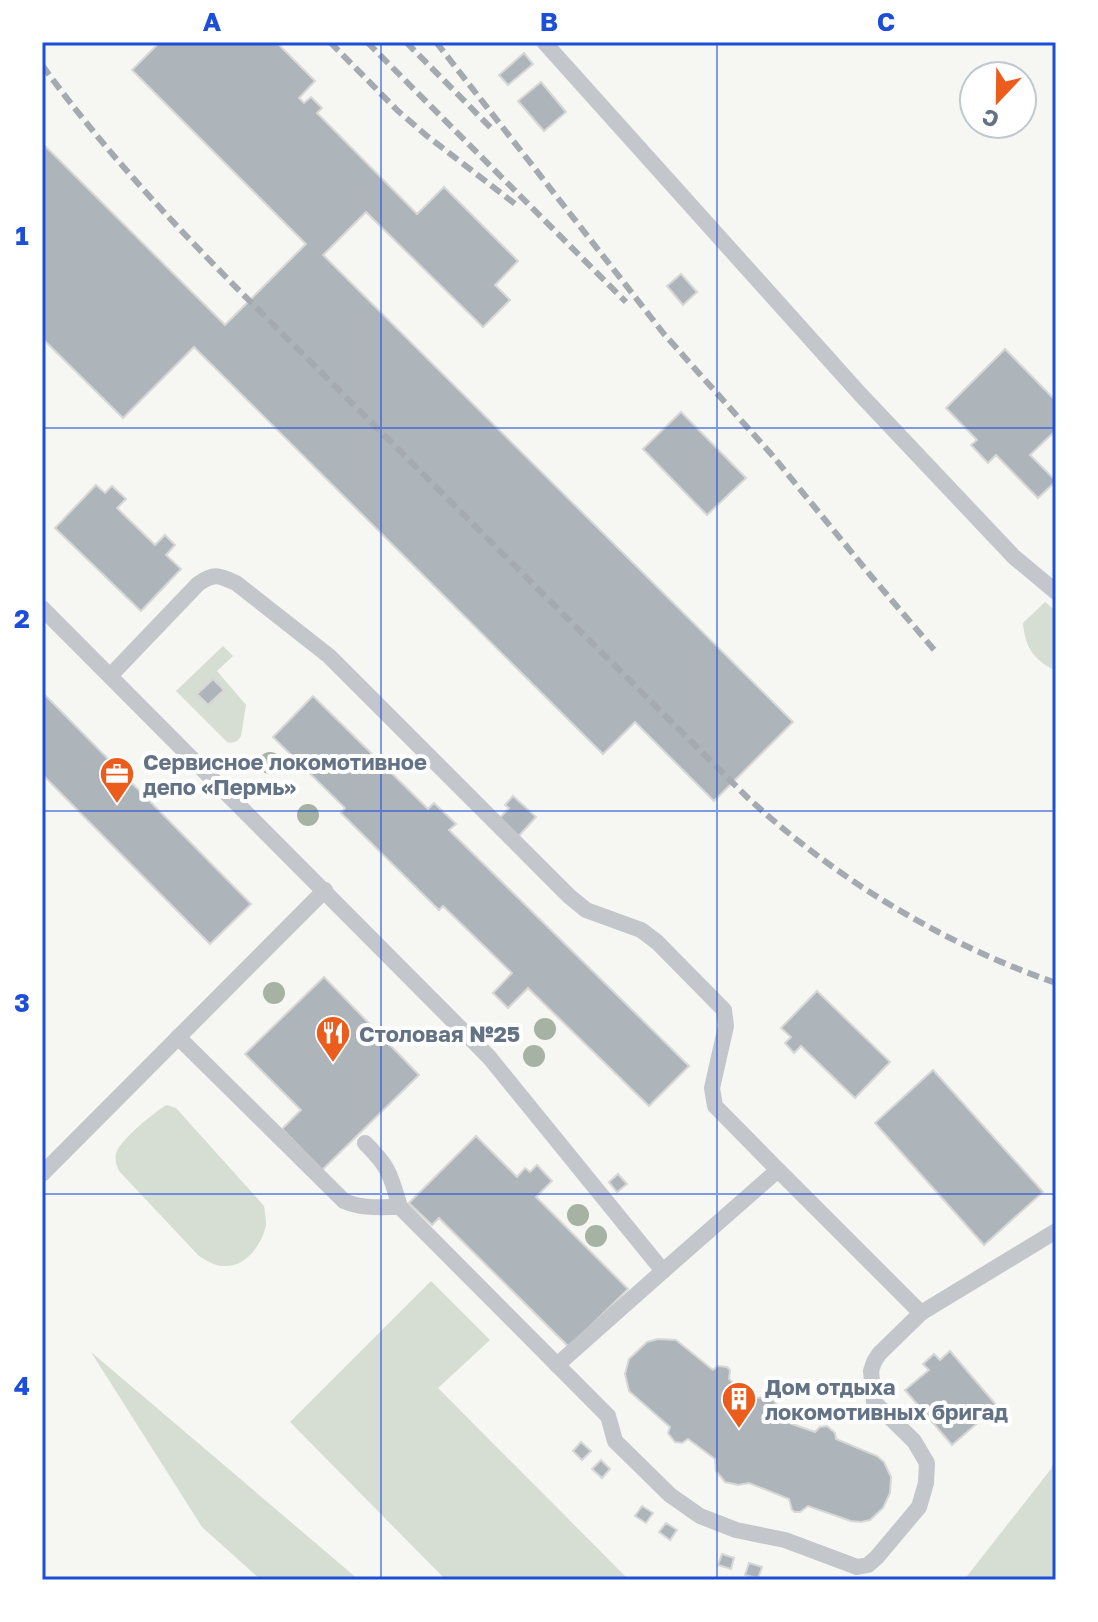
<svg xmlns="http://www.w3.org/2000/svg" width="1098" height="1622" font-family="'Golos Text',sans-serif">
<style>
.green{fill:#d6ddd3}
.building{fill:#adb4ba;stroke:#d7d7d5;stroke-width:2}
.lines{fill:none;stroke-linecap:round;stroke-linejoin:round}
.lane{stroke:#c3c6ca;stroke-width:16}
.rail{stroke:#a5aab1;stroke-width:6;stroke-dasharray:12 6;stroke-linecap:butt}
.tree{fill:#a6b2a3}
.grid{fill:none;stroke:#1d4ed8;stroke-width:2;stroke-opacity:0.55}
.labels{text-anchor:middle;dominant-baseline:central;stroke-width:8;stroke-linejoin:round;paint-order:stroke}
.poi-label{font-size:22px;font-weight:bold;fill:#637385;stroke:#fff;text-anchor:start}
.neatline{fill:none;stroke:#1d4ed8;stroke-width:3}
.grid-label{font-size:26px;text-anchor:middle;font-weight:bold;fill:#1d4ed8}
</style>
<rect width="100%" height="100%" fill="#f6f6f2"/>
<!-- green -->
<g class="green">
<path d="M1045,602l11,9v60c-22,-11 -31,-23 -33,-48z"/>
<path d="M223,646l10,10 -16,15 29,34 -5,31c-3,6 -8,8 -14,6l-51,-51z"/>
<path d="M167,1105l9,3 88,98c1,6 2,13 2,19 -4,20 -21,43 -43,41 -9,0 -17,-6 -24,-10l-80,-85c-3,-7 -5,-13 -2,-20 5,-12 38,-40 50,-46z"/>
<polygon points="431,1281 490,1340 438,1388 629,1580 446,1580 290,1422"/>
<polygon points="91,1352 359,1580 261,1580 202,1527"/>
<polygon points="1056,1455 1056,1580 964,1580 1051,1469"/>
</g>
<!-- building -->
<g class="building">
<polygon points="160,42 276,42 315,81 299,98 304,103 311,97 322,108 317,113 417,214 444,187 518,261 495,285 510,300 483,327 366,212 323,255 793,722 714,801 635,722 603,754 194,347 123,418 42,338 42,143 225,325 306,244 132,70"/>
<polygon points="524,53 533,64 508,85 499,75"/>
<polygon points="541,82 566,112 544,131 518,101"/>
<polygon points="681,274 697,292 683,305 667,286"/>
<polygon points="1005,349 1056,401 1056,430 1030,455 1056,481 1038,498 996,455 988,463 971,445 977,440 946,408"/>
<polygon points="681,412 746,478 707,515 643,449"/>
<polygon points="96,485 105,493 112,486 126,499 117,508 155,545 165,535 175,545 166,555 181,569 141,611 55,528"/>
<polygon points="213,679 224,690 208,705 197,694"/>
<polygon points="42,692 251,904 210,944 42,774"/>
<polygon points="313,696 428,809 434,803 456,824 449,830 689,1066 649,1106 528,988 508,1008 493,993 512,973 443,906 439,910 341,813 345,808 273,737"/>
<polygon points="513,796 536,817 516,839 497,821 509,808 505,805"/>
<polygon points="324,977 419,1075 322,1170 282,1129 301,1110 245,1054"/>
<polygon points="817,991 890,1062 855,1098 801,1046 794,1053 785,1043 791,1037 781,1028"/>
<polygon points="933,1070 1043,1192 984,1245 875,1123"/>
<polygon points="476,1136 517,1177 525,1168 530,1172 537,1165 552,1181 536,1197 628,1289 569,1347 439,1218 432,1225 409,1203"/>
<polygon points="618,1174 627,1184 617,1192 609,1182"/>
<polygon points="658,1339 676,1340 713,1370 718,1366 727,1367 730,1370 729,1379 745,1395 753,1399 762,1397 773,1400 780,1409 784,1420 792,1424 815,1432 820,1427 827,1426 835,1433 836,1439 877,1456 884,1462 891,1477 890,1493 883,1508 870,1520 861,1522 851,1521 808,1506 800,1512 795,1512 792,1510 789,1499 749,1483 738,1485 725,1482 716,1471 715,1459 688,1439 682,1443 675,1442 668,1433 670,1427 629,1391 625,1374 629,1359 647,1342"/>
<polygon points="950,1351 997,1406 952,1445 905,1390 929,1370 923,1364 934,1354 940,1360"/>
<polygon points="581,1442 591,1451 582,1460 573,1451"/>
<polygon points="601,1460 610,1469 602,1478 592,1469"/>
<polygon points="642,1506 653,1513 646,1523 635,1516"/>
<polygon points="666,1523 677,1530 670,1540 659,1532"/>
<polygon points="722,1554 734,1558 731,1569 718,1565"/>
<polygon points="749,1563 762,1567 758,1578 745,1575"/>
</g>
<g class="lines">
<!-- lane -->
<g class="lane">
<polyline points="544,42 860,394 1014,557 1056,592"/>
<polyline points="42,608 489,1057 663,1271 778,1170 921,1313 1056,1231"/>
<path d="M110,676l88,-92c16,-11 20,-9 38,-1l93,73 240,240 17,14 55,20 16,12 67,68 2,16 -14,62 3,18 63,64"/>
<path d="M178,1037l166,164c18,8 36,6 56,6l208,209 7,25 55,54 30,21 36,14 49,10 72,27 11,-2 9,-8 42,-50 7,-24 1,-20 -13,-22 -40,-39 -3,-31 3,-9 5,-8 42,-41"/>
<path d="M365,1143c25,25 25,31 35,64"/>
<polyline points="42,1174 325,890"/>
<polyline points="557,1365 663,1271"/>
</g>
<!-- rail -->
<g class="rail">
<polyline points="330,42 398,111 427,136 519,207"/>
<polyline points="367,42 626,302"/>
<polyline points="406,42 494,131"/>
<polyline points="436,42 664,334 772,455 871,576 936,652"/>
<path d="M42,65c89,123 200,228 307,335 133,133 266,266 399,398 88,81 195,146 308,185"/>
</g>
</g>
<!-- trees -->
<g class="tree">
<circle cx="270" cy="763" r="11"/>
<circle cx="308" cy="815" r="11"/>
<circle cx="274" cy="993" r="11"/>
<circle cx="545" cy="1029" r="11"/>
<circle cx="534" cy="1056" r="11"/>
<circle cx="578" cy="1215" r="11"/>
<circle cx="596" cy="1236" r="11"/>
</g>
<!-- grid -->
<path class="grid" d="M381,42v1538M717,42v1538M42,428h1014M42,811h1014M42,1194h1014"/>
<!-- icons -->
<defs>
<symbol id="office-pin" viewBox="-11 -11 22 30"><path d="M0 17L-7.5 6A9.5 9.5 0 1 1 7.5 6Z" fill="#ec5c1c" stroke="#fff"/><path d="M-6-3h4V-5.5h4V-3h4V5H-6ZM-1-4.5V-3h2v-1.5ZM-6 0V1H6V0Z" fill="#fff"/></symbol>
<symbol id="restaurant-pin" viewBox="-11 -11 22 30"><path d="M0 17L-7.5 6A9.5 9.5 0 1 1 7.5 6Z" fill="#ec5c1c" stroke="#fff"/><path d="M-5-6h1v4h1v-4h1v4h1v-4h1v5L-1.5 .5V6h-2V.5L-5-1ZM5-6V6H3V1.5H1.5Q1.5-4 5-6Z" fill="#fff"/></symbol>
<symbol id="building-pin" viewBox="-11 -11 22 30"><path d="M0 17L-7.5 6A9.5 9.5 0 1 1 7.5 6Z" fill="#ec5c1c" stroke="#fff"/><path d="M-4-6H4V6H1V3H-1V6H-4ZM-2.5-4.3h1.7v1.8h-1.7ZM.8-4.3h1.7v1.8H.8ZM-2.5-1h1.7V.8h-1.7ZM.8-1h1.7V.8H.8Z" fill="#fff"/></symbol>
</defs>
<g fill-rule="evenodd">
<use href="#office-pin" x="97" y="754" width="40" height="54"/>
<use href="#restaurant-pin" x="313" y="1013" width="40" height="54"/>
<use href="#building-pin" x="719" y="1379" width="40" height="54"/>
</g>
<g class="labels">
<!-- poi labels -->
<g class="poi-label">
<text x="143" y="761">Сервисное локомотивное<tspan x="143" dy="25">депо «Пермь»</tspan></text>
<text x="359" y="1033">Столовая №25</text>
<text x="765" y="1386">Дом отдыха<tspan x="765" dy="25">локомотивных бригад</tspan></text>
</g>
</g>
<!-- border -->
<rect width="1098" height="1622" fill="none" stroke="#ffffff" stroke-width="88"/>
<!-- north arrow -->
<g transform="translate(998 100) rotate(202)"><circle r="38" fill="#ffffff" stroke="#c1c7ce" stroke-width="2"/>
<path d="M0-6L14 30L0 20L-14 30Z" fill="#ec5c1c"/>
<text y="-12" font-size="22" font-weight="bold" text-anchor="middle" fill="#637385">С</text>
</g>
<rect x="44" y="44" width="1010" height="1534" class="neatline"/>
<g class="grid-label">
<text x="212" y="31">A</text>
<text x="549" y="31">B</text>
<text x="886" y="31">C</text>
<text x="22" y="245">1</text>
<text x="22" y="628">2</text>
<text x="22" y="1012">3</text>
<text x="22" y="1395">4</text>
</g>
</svg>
